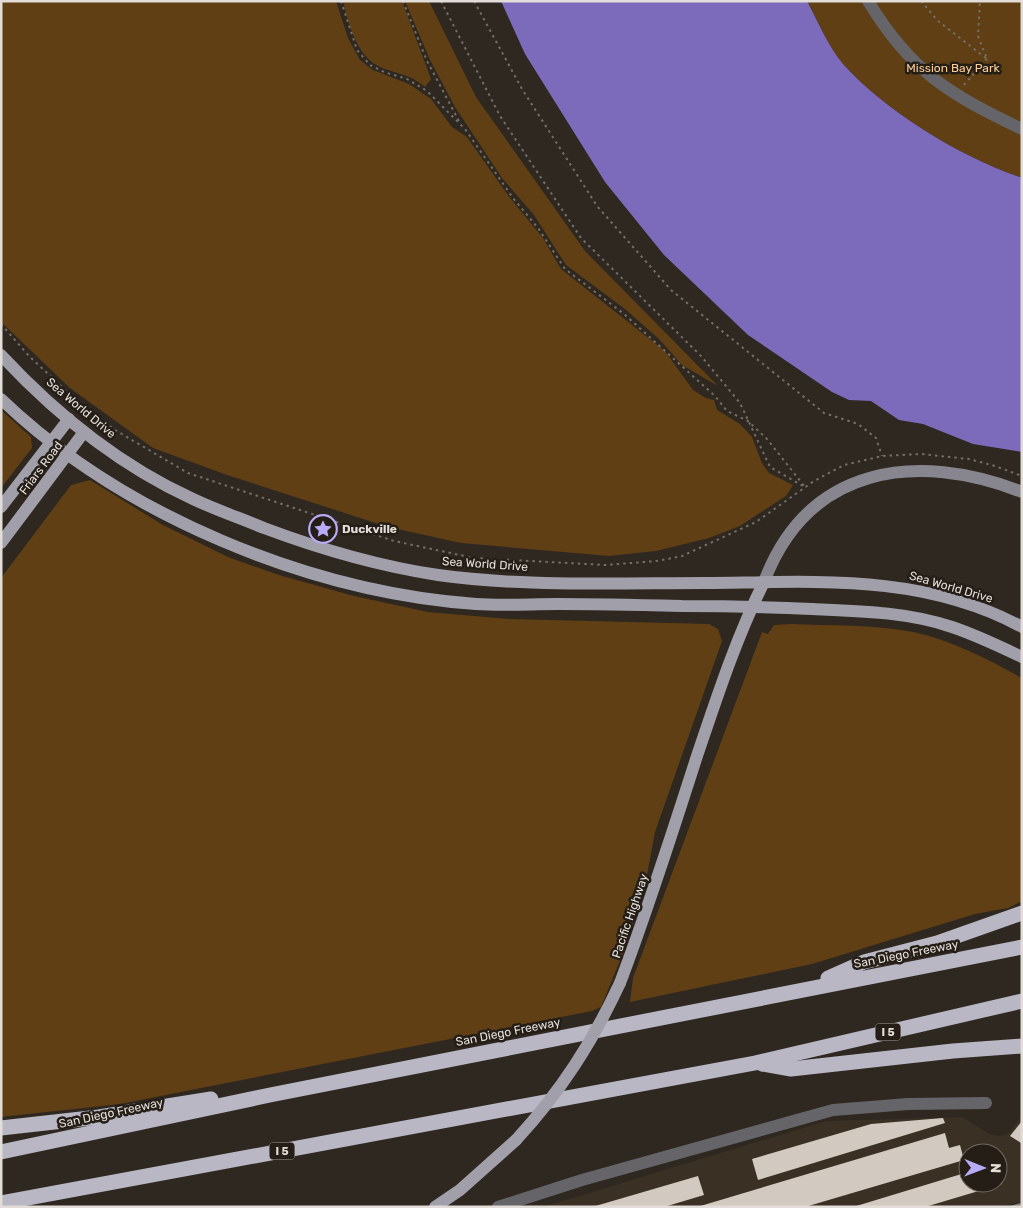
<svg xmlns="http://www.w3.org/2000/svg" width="1023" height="1208" font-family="Rubik,sans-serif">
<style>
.built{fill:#3a3124;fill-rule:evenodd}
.green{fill:#5f3f13}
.water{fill:#7c6bbb}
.building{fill:#d2cac0}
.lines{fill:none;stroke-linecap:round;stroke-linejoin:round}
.path{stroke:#736e67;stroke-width:2;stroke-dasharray:2.5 4;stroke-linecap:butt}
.street{stroke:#656569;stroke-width:12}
.secondary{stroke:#87868e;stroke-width:12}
.primary{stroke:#a1a0aa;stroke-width:12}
.highway{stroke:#b9b7c3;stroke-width:15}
.rail{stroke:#847e78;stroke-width:3;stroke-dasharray:9 9;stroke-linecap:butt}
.primary-bridge{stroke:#a1a0aa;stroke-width:12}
.labels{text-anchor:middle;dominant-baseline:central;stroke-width:5;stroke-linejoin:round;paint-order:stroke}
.shield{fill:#241e17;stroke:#a9a49e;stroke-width:1}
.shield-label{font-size:11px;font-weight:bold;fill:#e2ddd8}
.park-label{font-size:12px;fill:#fecf96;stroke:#241e17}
.street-label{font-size:12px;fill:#e2ddd8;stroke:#241e17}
.poi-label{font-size:12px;font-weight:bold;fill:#e2ddd8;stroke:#241e17;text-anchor:start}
</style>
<rect width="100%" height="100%" fill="#2e2820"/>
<!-- built -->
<path class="built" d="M1022,1115v86l-21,6h-458l283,-86 137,-4 26,17 10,2 9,-2zM968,1153h30v30h-30z"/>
<!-- green -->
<g class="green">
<polygon points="1,1 336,1 348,38 360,60 373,70 409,84 431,99 452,127 467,137 510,198 543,238 561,269 665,351 693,390 706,398 714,400 717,410 740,424 752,437 762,463 769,473 793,485 786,496 740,526 709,538 656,551 609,556 461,543 388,527 227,475 153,448 70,388 1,322"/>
<path d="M343,1h59l29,78 -6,8c-17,-14 -26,-12 -45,-20 -23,-10 -32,-44 -37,-66z"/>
<polygon points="405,1 429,1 476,97 585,251 718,386 682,365 659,339 625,309 566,265 534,215 502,178 455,107 430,60"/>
<path d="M807,1h215v177c-61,-21 -136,-66 -179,-114 -14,-15 -26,-44 -36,-63z"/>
<polygon points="1,410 31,437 32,448 1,488"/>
<polygon points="90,480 163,525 228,557 279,575 354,596 428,612 509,619 709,624 718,629 722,641 655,832 644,891 624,951 601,1007 592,1011 120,1104 1,1117 1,578 71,485"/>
<path d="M791,624c40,2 82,0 122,8 38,8 75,27 109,46v223l-14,7 -33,6 -163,50 -182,38 3,-24 129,-346 6,2 6,-9z"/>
</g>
<!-- water -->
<path class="water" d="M501,1h306c10,19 22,47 36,63 43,48 118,93 179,114v274l-49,-8 -50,-20 -24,-4 -28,-19 -22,-1 -17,-8 -84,-57 -84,-80 -59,-73 -80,-128z"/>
<!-- building -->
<g class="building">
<polygon points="943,1118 945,1123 758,1180 752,1159 871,1124"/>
<polygon points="1022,1121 1022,1142 1021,1143 1010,1136"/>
<polygon points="945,1133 949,1148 960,1145 964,1160 805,1207 697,1207"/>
<polygon points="968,1172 968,1183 998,1183 998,1173 1002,1184 925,1207 853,1207"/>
<polygon points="698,1176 704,1195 664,1207 592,1207"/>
</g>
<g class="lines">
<!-- path -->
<g class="path">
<polyline points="341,1 357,50 370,65 384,72 407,79 427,91 465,129 513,198 538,228 565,269 624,314 715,396 727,411 748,421 767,439 805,487"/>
<polyline points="403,1 427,61 460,123"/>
<polyline points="441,1 500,116 581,238 701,356 740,403 770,467 803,486"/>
<polyline points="474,1 522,89 597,206 671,290 824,413 858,424 876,438 882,456"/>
<polyline points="921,1 938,21 987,59 978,36 980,1"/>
<polyline points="964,85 987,59"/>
<polyline points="1,324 29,356 78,402 115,430 188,473 394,541 474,558 605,565 657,561 682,556 756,522 814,481 844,465 882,456 921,454 969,459 995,466 1022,476"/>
</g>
<!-- street -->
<g class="street">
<path d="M868,1c43,71 81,93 154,128"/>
<polyline points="498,1207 582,1180 833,1110 908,1104 986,1103"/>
</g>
<!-- secondary -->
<path class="secondary" d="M764,582c44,-117 153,-131 258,-90"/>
<!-- primary -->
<g class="primary">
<path d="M1,355c54,58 120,111 192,144 23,11 47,19 71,29 56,21 114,38 174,47 85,12 182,8 268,8 109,-1 216,-10 316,44"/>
<path d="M1,399c121,116 308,193 475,205 27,2 55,0 81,0 42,0 84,1 125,2 44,0 87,1 130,3 47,2 96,3 140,18 24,8 47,19 70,30"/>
<polyline points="1,507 69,419"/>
<polyline points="1,543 84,432"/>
<path d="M620,983c28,-74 52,-149 76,-224 20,-59 40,-121 68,-177"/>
<polyline points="435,1207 460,1190 516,1140"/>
</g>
<!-- highway -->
<g class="highway">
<polyline points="828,978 864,962 937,943 1022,913"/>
<polyline points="762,1064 791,1069 953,1051 1022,1046"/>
<polyline points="1,1128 99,1117 211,1099"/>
<polyline points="1,1152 270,1095 1022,947"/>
<polyline points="1,1203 755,1063 1022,1001"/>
</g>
<!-- rail -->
<polyline class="rail" points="1012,1207 1022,1204"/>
<!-- primary-bridge -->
<path class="primary-bridge" d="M516,1140c45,-49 76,-97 104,-157"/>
</g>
<!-- icons -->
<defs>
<symbol id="sight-ring" viewBox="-11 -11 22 22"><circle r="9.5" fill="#241e17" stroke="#b8abf7" stroke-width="1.5"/><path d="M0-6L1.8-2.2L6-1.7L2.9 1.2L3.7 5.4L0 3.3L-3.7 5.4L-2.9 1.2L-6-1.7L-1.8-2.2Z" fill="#b8abf7"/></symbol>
</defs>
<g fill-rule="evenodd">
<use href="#sight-ring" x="307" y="513" width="32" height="32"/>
</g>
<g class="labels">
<!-- shield labels -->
<g class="shield">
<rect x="875.5" y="1023.5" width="25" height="17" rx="4"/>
<rect x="269.5" y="1142.5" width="25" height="17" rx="4"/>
</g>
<g class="shield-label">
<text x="888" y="1032">I 5</text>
<text x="282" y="1151">I 5</text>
</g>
<!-- park labels -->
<g class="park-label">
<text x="953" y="68">Mission Bay Park</text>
</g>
<!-- street labels -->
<g class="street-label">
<text transform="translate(81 408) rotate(40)">Sea World Drive</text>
<text transform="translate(41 468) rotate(-53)">Friars Road</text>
<text transform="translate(485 564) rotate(4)">Sea World Drive</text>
<text transform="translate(951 587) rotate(16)">Sea World Drive</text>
<text transform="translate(630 916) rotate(-71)">Pacific Highway</text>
<text transform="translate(906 954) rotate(-11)">San Diego Freeway</text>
<text transform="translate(508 1032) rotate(-11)">San Diego Freeway</text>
<text transform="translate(111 1113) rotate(-12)">San Diego Freeway</text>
</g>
<!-- poi labels -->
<g class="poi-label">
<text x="342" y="529">Duckville</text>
</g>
</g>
<!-- border -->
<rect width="1023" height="1208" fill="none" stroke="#e2ddd8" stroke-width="5"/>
<!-- north arrow -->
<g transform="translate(983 1168) rotate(91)"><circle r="24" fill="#241e17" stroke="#706a64"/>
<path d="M0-4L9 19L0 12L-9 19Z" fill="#b8abf7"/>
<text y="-8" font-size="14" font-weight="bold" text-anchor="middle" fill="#e2ddd8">N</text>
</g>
</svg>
